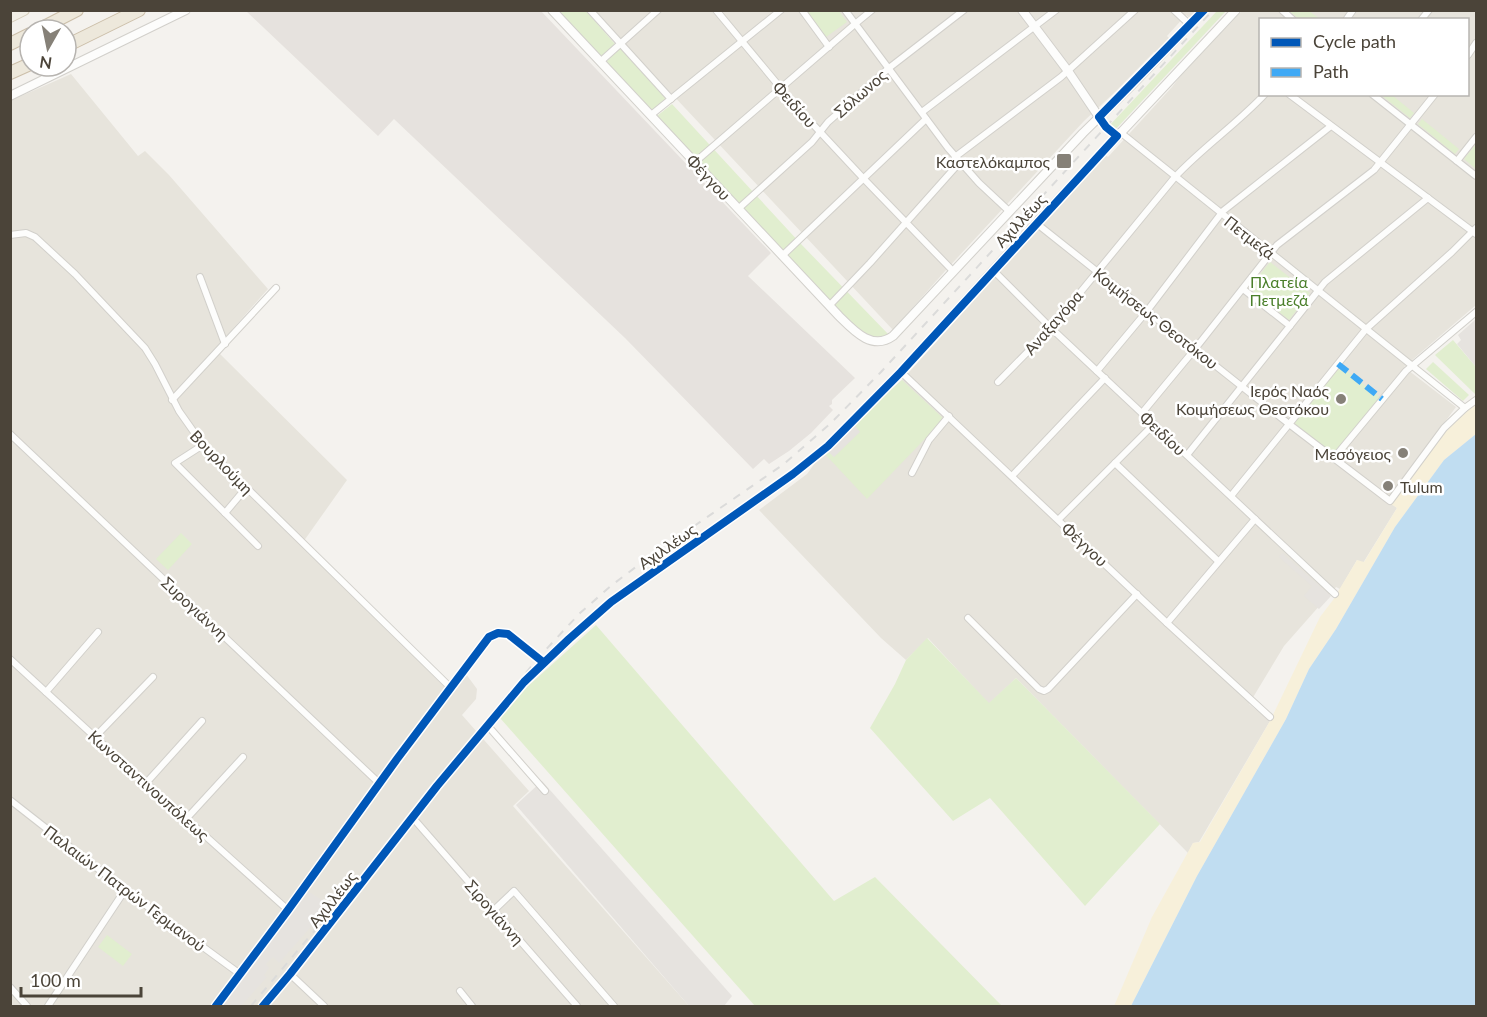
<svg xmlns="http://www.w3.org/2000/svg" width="1487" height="1017" font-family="Lato,sans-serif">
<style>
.residential{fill:#e7e4dc;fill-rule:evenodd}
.industrial{fill:#e6e2de}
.green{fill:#e1eecf}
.sand{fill:#f7f0da}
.parking{fill:#e6e3df}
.water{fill:#c0ddf1}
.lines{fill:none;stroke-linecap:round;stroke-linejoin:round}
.minor-casing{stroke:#d2d0cb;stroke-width:8}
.tertiary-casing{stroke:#d2d0cb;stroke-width:10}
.primary-casing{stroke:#d6cebb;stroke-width:12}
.motorway-casing{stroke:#ccbfa9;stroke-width:14}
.minor{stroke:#fdfdfc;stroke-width:6}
.tertiary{stroke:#fdfdfc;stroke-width:8}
.primary{stroke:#f2efe6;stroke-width:10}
.motorway{stroke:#ede8db;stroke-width:12}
.rail{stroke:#dbdbda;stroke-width:2;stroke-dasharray:8 8;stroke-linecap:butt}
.quiet{stroke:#3fa9f5;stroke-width:6;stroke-dasharray:12 6;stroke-linecap:butt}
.cycleway-casing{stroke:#fff;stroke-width:11}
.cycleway{stroke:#0057b8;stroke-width:8}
.poi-dot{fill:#868178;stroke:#fff;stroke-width:2}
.labels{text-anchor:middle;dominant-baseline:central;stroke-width:5;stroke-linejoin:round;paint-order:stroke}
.street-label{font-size:16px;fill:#4b4439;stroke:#fff}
.poi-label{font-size:16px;fill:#4b4439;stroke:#fff;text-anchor:end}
.park-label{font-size:16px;fill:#4a7f2a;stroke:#fff}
</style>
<rect width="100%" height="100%" fill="#f4f2ee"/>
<!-- residential -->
<g class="residential">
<polygon points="594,11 1201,11 1192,20 1186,15 1167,36 1170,39 1156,53 1154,52 1116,91 1084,121 946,270 893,330"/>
<path d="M1242,11h234v294l-72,62 52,40 -69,93 10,8 -34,55 -6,-3 -17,29 -4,-2 -52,59 -35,58 21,17 -71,121 -6,1 -5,10 -172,-175 -27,26 -61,-66 -22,22 -25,-22 -122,-128 48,-36 16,-22 30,-29 49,-43 203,-225 3,2 64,-70 9,-12zM1260,20h208v74h-208z"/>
<polygon points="71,74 138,156 145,151 169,175 268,289 215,349 347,480 301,545 453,692 466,674 477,689 476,699 462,715 529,791 513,806 689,1006 11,1006 10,101"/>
</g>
<!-- industrial -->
<polygon class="industrial" points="246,11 541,11 771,253 748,276 855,378 832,400 832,404 829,406 833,410 811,433 789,451 769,464 764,459 753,469 625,338 394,119 378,136"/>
<!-- green -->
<g class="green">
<polygon points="559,11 586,11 615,44 601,57"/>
<polygon points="805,11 839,11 847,22 826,37"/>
<polygon points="1217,11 1226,11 1114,131 1109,126"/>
<polygon points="1289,11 1309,11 1320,19 1299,19"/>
<polygon points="620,48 667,98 652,111 606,62"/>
<polygon points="1381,95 1392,95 1414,113 1410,118"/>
<polygon points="672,104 801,244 889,335 884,338 867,338 847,320 657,116"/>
<polygon points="1422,119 1459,149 1455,154 1418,124"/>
<polygon points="1476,144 1476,169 1464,159"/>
<polygon points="1270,262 1310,293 1289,320 1249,288"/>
<polygon points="1453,340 1476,367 1476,393 1475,394 1435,355"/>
<polygon points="1433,362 1469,395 1463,401 1426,369"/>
<polygon points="1338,364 1382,399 1334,458 1289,424"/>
<polygon points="902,380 944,419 867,499 823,452 827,450 834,457 853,423"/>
<polygon points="181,533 192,544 168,570 156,559"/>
<polygon points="596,625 834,901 875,877 1002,1006 755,1006 500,718 527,687"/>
<polygon points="927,638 989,703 1016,678 1160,824 1085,906 990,798 953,821 870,728 895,684 906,660"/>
<polygon points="107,935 132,954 123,966 98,947"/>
</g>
<!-- sand -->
<path class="sand" d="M1476,405v29l-32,26 -49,67 -59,102 -27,40 -23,50 -89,157 -66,130h-17l38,-89 41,-74 7,-1 70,-121 50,-104 13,-17 24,-40 7,2 33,-54 -6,-4c25,-34 49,-76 85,-99z"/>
<!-- parking -->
<g class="parking">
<polygon points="1476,319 1476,367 1457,344 1461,340 1458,335"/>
<polygon points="853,423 860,432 834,457 827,450"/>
<polygon points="1282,553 1331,596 1319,609 1304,596 1312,586 1279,557"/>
<polygon points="542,781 732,996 724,1006 689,1006 516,805"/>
<polygon points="306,890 330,905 279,963 273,957 266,964 269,968 264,975 267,977 241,1006 217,1006"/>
</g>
<!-- water -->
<polygon class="water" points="1476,434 1476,1006 1131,1006 1197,876 1286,719 1309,669 1336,629 1395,527 1444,460"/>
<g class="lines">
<defs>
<g id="minor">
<polyline points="590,10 671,99"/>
<polyline points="716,10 794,104 863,178 953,271"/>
<polyline points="802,10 829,47"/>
<polyline points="845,10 948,148 979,183 1009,211"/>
<polyline points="1174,10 1190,25"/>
<polyline points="1282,10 1293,20"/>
<polyline points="1346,20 1353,10"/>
<polyline points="1421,20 1429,10"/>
<polyline points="1468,55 1476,43"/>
<polyline points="600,62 658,10"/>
<polyline points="1289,94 1476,234"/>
<polyline points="1372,94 1476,176"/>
<polyline points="922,112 1056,10"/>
<polyline points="651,115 781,10"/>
<polyline points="1120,132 1465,408"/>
<polyline points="955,157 1061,77 1135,10"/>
<polyline points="1457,161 1476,137"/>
<polyline points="695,162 855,24 872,10"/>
<polyline points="738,209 812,142 828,122 889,68 964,10"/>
<polyline points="1036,223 1289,424 1390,501 1444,428 1465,408 1476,400"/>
<polyline points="10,235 26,233 35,237 75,274 145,348 155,364 179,411 203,445 450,687"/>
<polyline points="782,256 926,119"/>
<polyline points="993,270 1051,328 1335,594"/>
<polyline points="200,277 225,344"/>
<polyline points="1243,289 1290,326"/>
<polyline points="829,306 870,263 960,162"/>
<polyline points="1097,371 1147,311 1223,211 1331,126"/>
<polyline points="901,372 1167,623 1270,717"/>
<path d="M998,382l53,-54 124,-151c28,-30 62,-53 90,-83"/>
<polyline points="172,400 276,288"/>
<polyline points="1142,413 1195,349 1277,245 1374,170 1435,94"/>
<polyline points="10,434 379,783"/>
<polyline points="203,445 175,463 258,546"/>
<polyline points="1187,455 1325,282 1428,198"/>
<polyline points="1334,458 1406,371 1476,312"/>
<polyline points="1115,463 1218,561"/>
<polyline points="912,473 929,440 949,416"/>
<polyline points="1012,476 1105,378"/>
<polyline points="1231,496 1366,329 1452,252 1476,228"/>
<polyline points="225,513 246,488"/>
<polyline points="1059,519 1154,424"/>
<polyline points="968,618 1039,689 1044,691 1048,689 1137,594"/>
<polyline points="1167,623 1255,519"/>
<polyline points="10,659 95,737 288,910"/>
<polyline points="46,692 98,632"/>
<polyline points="488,726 545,791"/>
<polyline points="95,737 153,677"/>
<polyline points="147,782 202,721"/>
<polyline points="10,800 125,890 240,974"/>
<polyline points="187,818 243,757"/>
<polyline points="413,818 577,1006"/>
<polyline points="493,911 514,891 614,1006"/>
<polyline points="290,974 324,1006"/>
<polyline points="10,987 27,1006"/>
<polyline points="460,991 472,1006"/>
<polyline points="48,1006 125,890"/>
<polyline points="216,1006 288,910 397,759 489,637 498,633 508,634 543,662"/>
</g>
<g id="tertiary">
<path d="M552,10l287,306c15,15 33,35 54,20l190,-203 48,-47 73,-76"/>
<polyline points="1022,10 1068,71 1099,117"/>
<polyline points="10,96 186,10"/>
<polyline points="263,1006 290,974 437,786 524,682 569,639 611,602 793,474 828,446 901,372 1036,223 1236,10"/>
</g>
<polyline id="primary" points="10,17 24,10"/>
<g id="motorway">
<polyline points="38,30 77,10"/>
<polyline points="10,44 30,34"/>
<polyline points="66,46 139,10"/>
<polyline points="10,73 30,64"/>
</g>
</defs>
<!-- minor casing -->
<use href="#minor" class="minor-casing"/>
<!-- tertiary casing -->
<use href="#tertiary" class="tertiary-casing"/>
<!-- primary casing -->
<use href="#primary" class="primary-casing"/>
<!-- motorway casing -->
<use href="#motorway" class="motorway-casing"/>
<!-- minor -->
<use href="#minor" class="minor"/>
<!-- tertiary -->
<use href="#tertiary" class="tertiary"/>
<!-- primary -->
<use href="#primary" class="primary"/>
<!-- motorway -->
<use href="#motorway" class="motorway"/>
<!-- rail -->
<polyline class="rail" points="251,1006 374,860 538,658 580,613 612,585 645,560 784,464 830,424 881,372 1213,10"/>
<!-- quiet -->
<polyline class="quiet" points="1338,364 1382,399"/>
<defs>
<g id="cycleway">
<polyline points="216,1006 288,910 397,759 489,637 498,633 508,634 543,662"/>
<polyline points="263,1006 290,974 437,786 524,682 569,639 611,602 793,474 828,446 901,372 1117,136 1106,127 1099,117 1204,10"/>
</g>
</defs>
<!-- cycleway casing -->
<use href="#cycleway" class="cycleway-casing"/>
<!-- cycleway -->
<use href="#cycleway" class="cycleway"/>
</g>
<!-- markers -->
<g class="poi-dot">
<rect x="1056" y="153" width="16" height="16" rx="3"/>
<circle cx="1341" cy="399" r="6"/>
<circle cx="1403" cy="453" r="6"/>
<circle cx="1388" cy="486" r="6"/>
</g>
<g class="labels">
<!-- street labels -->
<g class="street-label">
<text transform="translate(860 93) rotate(-41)">Σόλωνος</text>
<text transform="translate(795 104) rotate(48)">Φειδίου</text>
<text transform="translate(709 177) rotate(47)">Φέγγου</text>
<text transform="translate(1020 220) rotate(-47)">Αχιλλέως</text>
<text transform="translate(1250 237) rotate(38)">Πετμεζά</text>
<text transform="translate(1156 318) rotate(38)">Κοιμήσεως Θεοτόκου</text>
<text transform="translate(1053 322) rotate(-49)">Αναξαγόρα</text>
<text transform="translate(1163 433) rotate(43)">Φειδίου</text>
<text transform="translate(222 462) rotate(46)">Βουρλούμη</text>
<text transform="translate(1085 544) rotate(43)">Φέγγου</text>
<text transform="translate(667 546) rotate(-35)">Αχιλλέως</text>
<text transform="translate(195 608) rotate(43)">Συρογιάννη</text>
<text transform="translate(149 785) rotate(42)">Κωνσταντινουπόλεως</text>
<text transform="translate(125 888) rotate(37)">Παλαιών Πατρών Γερμανού</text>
<text transform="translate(332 899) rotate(-52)">Αχιλλέως</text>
<text transform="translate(495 912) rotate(49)">Σιρογιάννη</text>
</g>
<!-- poi labels -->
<g class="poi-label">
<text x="1050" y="161">Καστελόκαμπος</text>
<text x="1329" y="390">Ιερός Ναός<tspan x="1329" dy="18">Κοιμήσεως Θεοτόκου</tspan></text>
<text x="1391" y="453">Μεσόγειος</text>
<text x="1400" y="486" text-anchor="start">Tulum</text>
</g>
<!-- park labels -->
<g class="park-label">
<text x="1279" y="281">Πλατεία<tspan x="1279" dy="18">Πετμεζά</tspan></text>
</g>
</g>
<!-- border -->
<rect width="1487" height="1017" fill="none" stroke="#4b4439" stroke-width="24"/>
<!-- legend -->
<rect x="1259" y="18" width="210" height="78" fill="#ffffff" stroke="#b7b4b0" stroke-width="1.5"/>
<rect x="1271" y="38" width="30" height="9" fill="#0057b8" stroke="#b7b4b0" stroke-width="1.5"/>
<text x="1313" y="48" font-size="18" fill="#4b4439">Cycle path</text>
<rect x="1271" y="68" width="30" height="9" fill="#3fa9f5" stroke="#b7b4b0" stroke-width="1.5"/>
<text x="1313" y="78" font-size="18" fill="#4b4439">Path</text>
<!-- north arrow -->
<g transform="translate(48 48) rotate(189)"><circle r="28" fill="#ffffff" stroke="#b7b4b0" stroke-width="1.5"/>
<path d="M0-4.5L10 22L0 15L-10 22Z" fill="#868178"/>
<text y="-9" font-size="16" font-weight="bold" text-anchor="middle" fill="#4b4439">N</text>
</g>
<!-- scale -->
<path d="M21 987v9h120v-9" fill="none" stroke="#4b4439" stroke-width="3"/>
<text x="30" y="987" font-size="18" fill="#4b4439" stroke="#ffffff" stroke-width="4.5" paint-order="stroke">100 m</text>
</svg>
